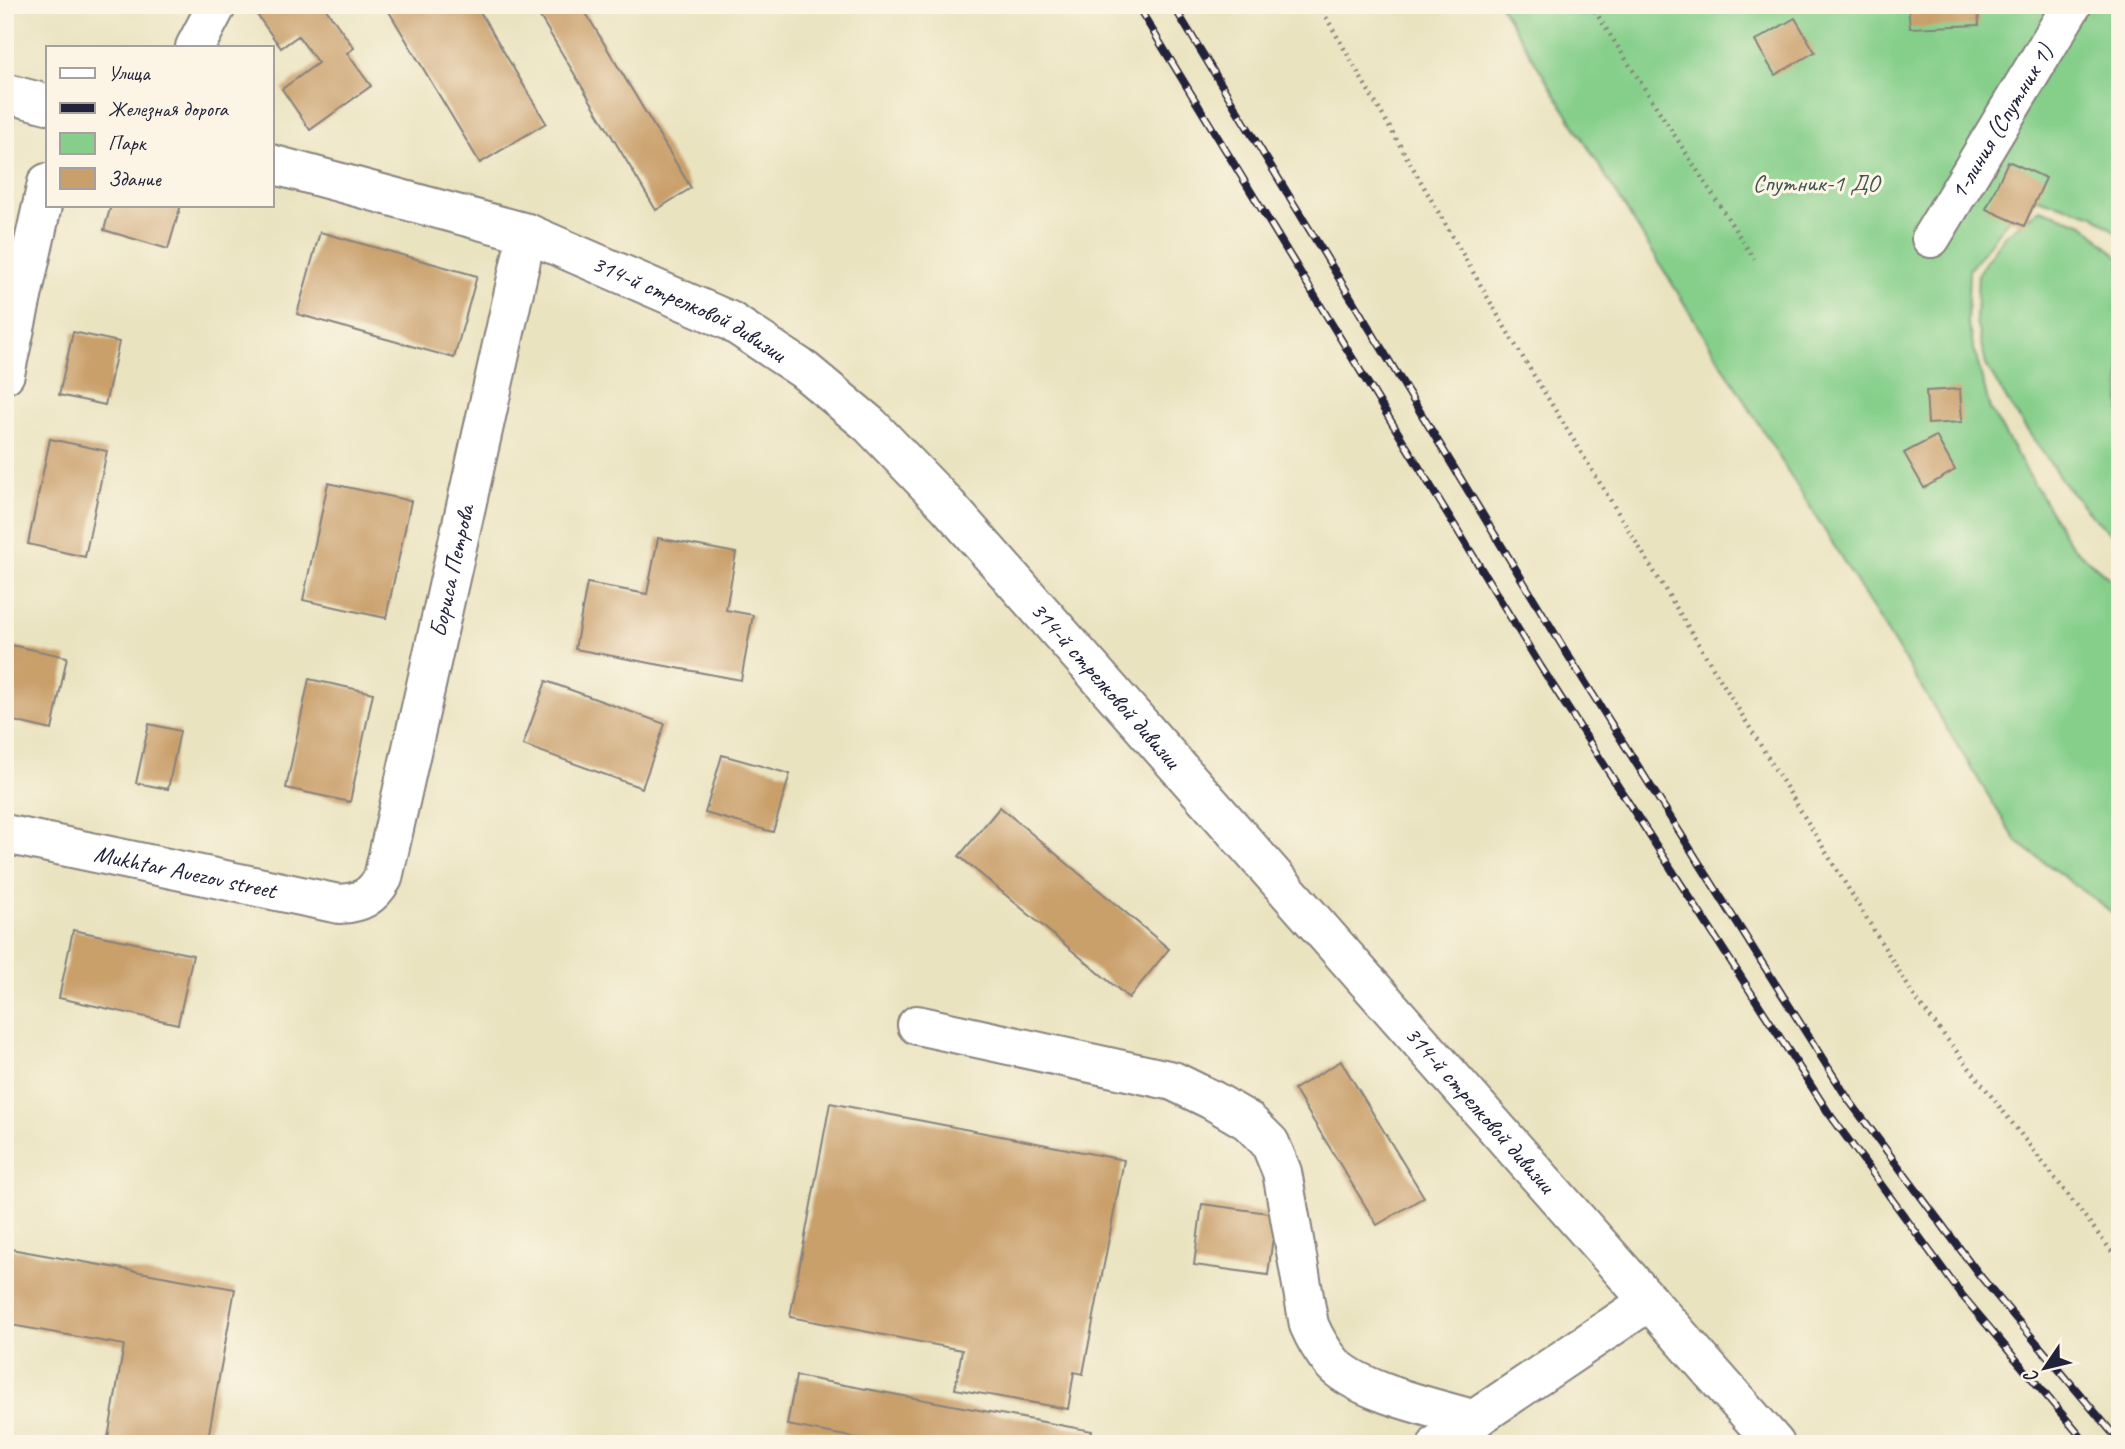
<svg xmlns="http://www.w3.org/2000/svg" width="2125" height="1449" font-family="Caveat,sans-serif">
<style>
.green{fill:#86cf8b;stroke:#547863;stroke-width:2}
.building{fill:#c99f6b}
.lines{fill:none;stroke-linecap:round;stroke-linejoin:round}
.minor-casing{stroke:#86827e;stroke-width:42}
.path{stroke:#86827e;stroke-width:4.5;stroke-dasharray:2 5;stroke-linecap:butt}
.minor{stroke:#fff;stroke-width:38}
.rail-casing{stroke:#22223b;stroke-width:8}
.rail{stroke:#fcf5e5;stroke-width:5;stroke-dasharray:16;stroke-linecap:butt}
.labels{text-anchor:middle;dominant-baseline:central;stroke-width:6;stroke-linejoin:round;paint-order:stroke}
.street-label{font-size:24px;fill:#22223b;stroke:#fcf5e5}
.park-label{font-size:24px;fill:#405653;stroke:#fcf5e5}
</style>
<rect width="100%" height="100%" fill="#fcf5e5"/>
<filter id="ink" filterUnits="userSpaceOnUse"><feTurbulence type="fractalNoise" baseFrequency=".0143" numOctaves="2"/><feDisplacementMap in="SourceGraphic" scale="14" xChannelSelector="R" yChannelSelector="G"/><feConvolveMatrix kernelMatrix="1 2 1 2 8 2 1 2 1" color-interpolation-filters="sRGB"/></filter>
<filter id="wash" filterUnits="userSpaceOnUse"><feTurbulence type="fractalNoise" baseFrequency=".00686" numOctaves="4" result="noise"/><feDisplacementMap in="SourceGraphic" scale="28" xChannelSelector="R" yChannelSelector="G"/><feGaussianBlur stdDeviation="1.57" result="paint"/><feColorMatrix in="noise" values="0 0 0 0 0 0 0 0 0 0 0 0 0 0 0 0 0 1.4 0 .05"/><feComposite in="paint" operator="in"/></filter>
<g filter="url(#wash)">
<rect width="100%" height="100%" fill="#eae3c0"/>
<!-- green -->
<g class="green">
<polygon points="1500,5 2120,5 2120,236 2094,215 2027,195 1969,270 1967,322 1990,409 2069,543 2120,588 2120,918 2017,842"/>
<polygon points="2040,209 2084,224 2120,259 2120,541 2092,516 2063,482 2009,404 1986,365 1976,321 1978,273 2004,236"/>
</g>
<g id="blocks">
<!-- building -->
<g class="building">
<polygon points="265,5 323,5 354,48 347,53 371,86 310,130 282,89 318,63 298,36 281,48 255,12"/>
<polygon points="385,5 476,5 546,123 480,163"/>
<polygon points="533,5 581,5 691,188 656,210"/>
<polygon points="1908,5 1978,5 1979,25 1910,28"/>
<polygon points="1795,18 1815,52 1775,75 1755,41"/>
<polygon points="2008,161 2046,178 2024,226 1986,209"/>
<polygon points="111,205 181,205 168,249 104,230"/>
<polygon points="320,232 477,276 454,358 297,314"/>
<polygon points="73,332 119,342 105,405 59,395"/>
<polygon points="1960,389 1962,422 1928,424 1926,391"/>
<polygon points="1936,436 1955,470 1924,488 1904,453"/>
<polygon points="50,439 107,451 85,557 28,544"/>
<polygon points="328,483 411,501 386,618 303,600"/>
<polygon points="658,538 736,553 726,610 753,615 741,680 575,649 587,583 647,594"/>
<polygon points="11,645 67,657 52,730 5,719 5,670"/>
<polygon points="309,679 373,693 350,802 286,788"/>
<polygon points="546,681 665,724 642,788 523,745"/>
<polygon points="149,724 180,731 168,789 136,783"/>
<polygon points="722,755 790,774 773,832 705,813"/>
<polygon points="1000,807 1169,949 1129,998 959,856"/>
<polygon points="73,930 193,955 178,1024 59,998"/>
<polygon points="1341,1061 1424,1197 1377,1225 1294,1089"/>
<polygon points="830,1103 1124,1160 1083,1374 1074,1372 1068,1409 955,1389 962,1350 790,1317"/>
<polygon points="1202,1204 1276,1214 1268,1275 1194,1265"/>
<polygon points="5,1248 235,1289 207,1444 107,1444 124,1345 5,1324"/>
<polygon points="796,1376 1092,1431 1089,1444 888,1444 787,1425"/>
</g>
</g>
</g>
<g filter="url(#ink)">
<use href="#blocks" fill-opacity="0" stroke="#86827e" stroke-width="2"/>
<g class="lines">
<defs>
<g id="minor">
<polyline points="195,47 217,5"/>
<polyline points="5,93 47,104"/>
<path id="s1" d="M271,164l256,69 203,88 74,49 66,55 78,81 827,938"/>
<path id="s2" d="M1931,238l141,-233"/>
<polyline points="5,374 47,183"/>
<path id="s3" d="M5,834l334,70c22,-1 33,-7 44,-26l144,-645"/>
<path d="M917,1025l256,56 39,19 36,21 22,22 12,29 27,153c6,14 13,26 23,38 26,29 104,45 143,57"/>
<polyline points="1438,1444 1648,1302"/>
</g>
</defs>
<!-- minor casing -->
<use href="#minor" class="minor-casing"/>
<!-- path -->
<g class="path">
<polyline points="1319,5 1511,338 1916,999 2120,1262"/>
<polyline points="1591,5 1754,259"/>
</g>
<!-- minor -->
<use href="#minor" class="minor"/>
<defs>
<g id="rail">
<polyline points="1137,5 1541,667 1828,1112 1961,1294 2087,1444"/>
<polyline points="1173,5 1566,652 1848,1099 1981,1277 2120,1442"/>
</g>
</defs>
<!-- rail casing -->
<use href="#rail" class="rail-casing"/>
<!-- rail -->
<use href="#rail" class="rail"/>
</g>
</g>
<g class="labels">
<!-- street labels -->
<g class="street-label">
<text stroke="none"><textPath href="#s2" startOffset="136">1-линия (Спутник 1)</textPath></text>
<text stroke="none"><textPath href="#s1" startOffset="444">314-й стрелковой дивизии</textPath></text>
<text stroke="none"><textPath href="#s3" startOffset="710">Бориса Петрова</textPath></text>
<text stroke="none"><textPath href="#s1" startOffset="1012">314-й стрелковой дивизии</textPath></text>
<text stroke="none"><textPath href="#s3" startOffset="184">Mukhtar Auezov street</textPath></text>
<text stroke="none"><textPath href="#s1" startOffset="1578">314-й стрелковой дивизии</textPath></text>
</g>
<!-- park labels -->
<g class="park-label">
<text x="1816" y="183">Спутник-1 ДО</text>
</g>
</g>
<!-- margin -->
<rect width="2125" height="1449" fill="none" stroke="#fcf5e5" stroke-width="28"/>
<!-- legend -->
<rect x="46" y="46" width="228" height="161" fill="#fcf5e5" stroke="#a5a1a1" stroke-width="2"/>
<rect x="60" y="68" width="35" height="10" fill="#ffffff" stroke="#a5a1a1" stroke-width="2"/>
<text x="108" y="80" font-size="21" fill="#22223b">Улица</text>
<rect x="60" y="103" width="35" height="10" fill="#22223b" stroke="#a5a1a1" stroke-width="2"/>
<text x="108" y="116" font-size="21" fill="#22223b">Железная дорога</text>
<rect x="60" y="133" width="35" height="21" fill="#86cf8b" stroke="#a5a1a1" stroke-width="2"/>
<text x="108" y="150" font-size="21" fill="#22223b">Парк</text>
<rect x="60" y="168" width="35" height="21" fill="#c99f6b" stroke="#a5a1a1" stroke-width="2"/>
<text x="108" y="186" font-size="21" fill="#22223b">Здание</text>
<!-- north arrow -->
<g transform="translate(2045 1368) rotate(235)" stroke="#fcf5e5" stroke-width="5" paint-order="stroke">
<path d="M0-5L12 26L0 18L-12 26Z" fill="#22223b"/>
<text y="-10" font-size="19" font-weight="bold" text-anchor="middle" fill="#22223b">С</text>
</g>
</svg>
